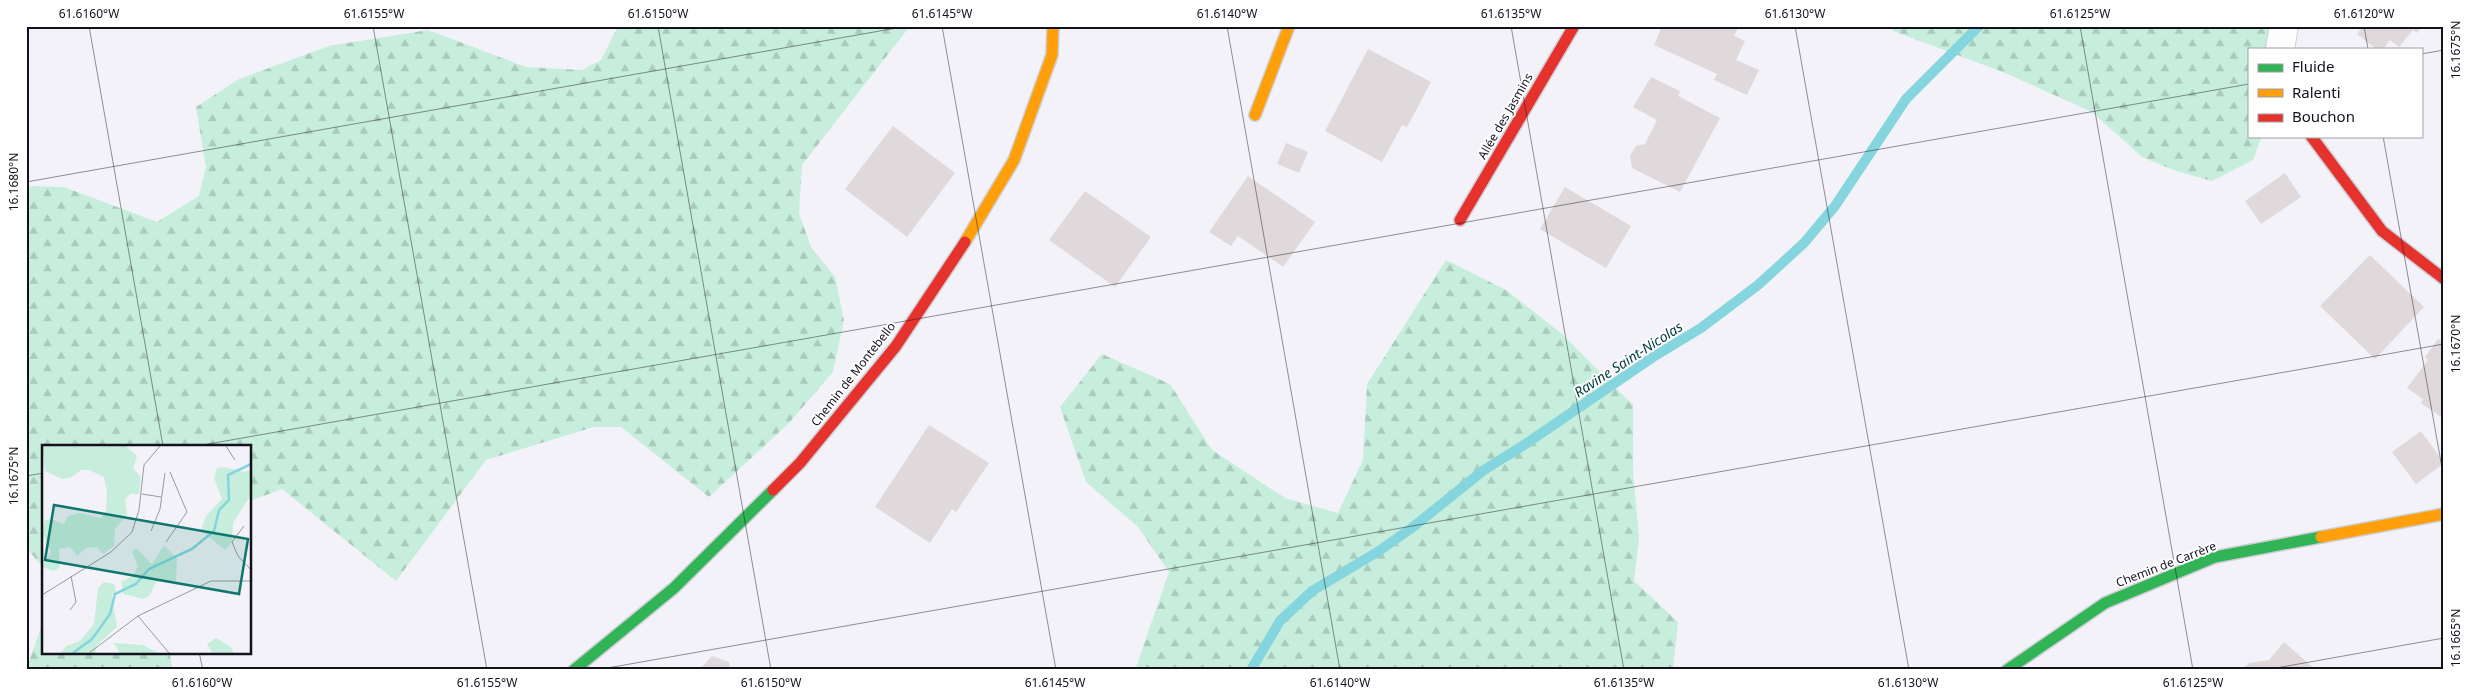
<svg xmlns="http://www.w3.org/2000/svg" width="2470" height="696" font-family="'Noto Sans',sans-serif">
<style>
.forest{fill:url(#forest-firs)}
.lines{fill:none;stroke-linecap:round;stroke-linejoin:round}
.stream{stroke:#84d5de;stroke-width:10}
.building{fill:#e0d9dc}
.street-casing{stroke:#ceced6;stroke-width:30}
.fast-casing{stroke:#ceced6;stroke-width:14}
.slow-casing{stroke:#ceced6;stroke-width:14}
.jam-casing{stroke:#ceced6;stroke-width:14}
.street{stroke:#fdfdfe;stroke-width:28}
.fast{stroke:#30b455;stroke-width:11}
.slow{stroke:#ff9f0a;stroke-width:11}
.jam{stroke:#e5322d;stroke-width:11}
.ticks{fill:none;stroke:#13111c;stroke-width:1;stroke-opacity:0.45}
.labels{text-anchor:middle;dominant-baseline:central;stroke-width:4;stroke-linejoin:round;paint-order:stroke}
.street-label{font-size:12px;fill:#13111c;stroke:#fefefe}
.water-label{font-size:14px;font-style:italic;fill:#003a3e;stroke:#fefefe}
.inset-river{fill:none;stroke:#84d5de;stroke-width:2.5}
.inset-road{fill:none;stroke:#9998a0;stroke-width:1}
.view{fill:#0f766e;fill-opacity:0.15;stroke:#0f766e;stroke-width:2.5}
.inset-edge{fill:none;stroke:#13111c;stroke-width:2.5}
.neatline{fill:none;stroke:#13111c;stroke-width:2}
.ticks-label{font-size:12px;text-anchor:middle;fill:#13111c}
</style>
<defs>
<pattern id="forest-firs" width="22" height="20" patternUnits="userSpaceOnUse" patternTransform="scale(1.25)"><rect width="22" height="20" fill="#c7eedc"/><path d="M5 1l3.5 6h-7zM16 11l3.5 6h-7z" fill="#aacbbc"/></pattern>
</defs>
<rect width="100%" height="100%" fill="#f2f2f8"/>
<!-- forest -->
<g class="forest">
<polygon points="618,26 910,26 802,165 799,213 811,247 835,277 844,320 833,372 789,423 709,497 621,427 594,427 486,460 396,581 282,489 250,501 250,446 44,446 44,568 26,548 26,186 64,187 157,222 199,196 206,167 196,107 239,79 329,46 428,30 526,67 582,70 601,60"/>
<polygon points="1890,26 2267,26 2273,49 2249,49 2249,136 2262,136 2253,160 2212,181 2176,171 2142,157 2092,112 2003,72 1893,31"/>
<polygon points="1446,260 1506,290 1561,333 1633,405 1633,471 1639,538 1634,581 1678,622 1673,670 1135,670 1169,572 1138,527 1086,482 1060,407 1102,354 1170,384 1212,450 1285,498 1338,513 1363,460 1367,384"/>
<polygon points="44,619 44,652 169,652 173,670 26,670"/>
</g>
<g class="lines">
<!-- stream -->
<polyline class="stream" points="1251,670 1280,621 1312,591 1379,551 1413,527 1484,470 1524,445 1653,357 1701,328 1758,285 1804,243 1835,206 1906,99 1979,26"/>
</g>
<!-- building -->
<g class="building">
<polygon points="1662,26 1739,26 1734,36 1745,41 1736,60 1759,70 1747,95 1714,80 1717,74 1654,45"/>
<polygon points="2363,26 2422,26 2417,33 2413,30 2399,47 2390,40 2383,49 2376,49 2357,34"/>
<polygon points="1368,49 1431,82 1407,127 1402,125 1382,162 1325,131"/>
<polygon points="1651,77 1680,91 1678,96 1720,118 1680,192 1632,168 1630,156 1636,146 1645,144 1657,120 1633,107"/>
<polygon points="893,126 955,173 907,237 845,189"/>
<polygon points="1286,143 1308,152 1299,173 1277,164"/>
<polygon points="2285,173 2301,197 2261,224 2245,201"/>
<polygon points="1248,176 1315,222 1283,267 1238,236 1231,246 1209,232"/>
<polygon points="1565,187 1631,226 1606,268 1540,229"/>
<polygon points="1085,191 1151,237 1115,287 1049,240"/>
<polygon points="2370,255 2424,307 2375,359 2320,306"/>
<polygon points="2438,339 2444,343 2444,419 2421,403 2423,399 2407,388 2428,360 2425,357"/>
<polygon points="929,425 989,463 956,512 952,509 930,543 875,507"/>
<polygon points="2421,431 2444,463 2416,484 2392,452"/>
<polygon points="2284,642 2316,670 2242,670 2249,663 2269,660"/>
<polygon points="712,656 729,662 731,670 699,670"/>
</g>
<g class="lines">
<defs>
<polyline id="street" points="2280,49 2284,26"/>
<g id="fast">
<polyline points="574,670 674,588 773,490"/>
<polyline points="2007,670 2105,603 2215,557 2321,537"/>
</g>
<g id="slow">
<polyline points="1255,115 1289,26"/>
<polyline points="965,242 1014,160 1052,55 1053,26"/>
<polyline points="2321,537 2444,514"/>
</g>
<g id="jam">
<polyline points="2311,136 2382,231 2444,279"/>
<polyline points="1460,220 1574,26"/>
<polyline points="773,490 800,463 896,346 965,242"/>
</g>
</defs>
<!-- street casing -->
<use href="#street" class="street-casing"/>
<!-- fast casing -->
<use href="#fast" class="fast-casing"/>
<!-- slow casing -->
<use href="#slow" class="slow-casing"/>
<!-- jam casing -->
<use href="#jam" class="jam-casing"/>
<!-- street -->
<use href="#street" class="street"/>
<!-- fast -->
<use href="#fast" class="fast"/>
<!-- slow -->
<use href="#slow" class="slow"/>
<!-- jam -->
<use href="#jam" class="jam"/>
</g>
<!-- ticks -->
<path class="ticks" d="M89,26l74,420M373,26l114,644M658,26l113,644M942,26l114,644M1227,26l113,644M1511,26l113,644M1795,26l114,644M2080,26l113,644M2364,26l4,23M2421,54l23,-4M2383,136l61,343M26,182l882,-156M197,446l2052,-362M26,476l18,-3M199,652l4,18M596,670l1848,-326M2265,670l179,-32"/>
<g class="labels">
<!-- street labels -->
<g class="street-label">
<text transform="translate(1505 116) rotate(-60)">Allée des Jasmins</text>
<text transform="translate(853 374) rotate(-52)">Chemin de Montebello</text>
<text transform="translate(2166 564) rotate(-21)">Chemin de Carrère</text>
</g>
<!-- water labels -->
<g class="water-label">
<text transform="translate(1628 359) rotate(-33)">Ravine Saint-Nicolas</text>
</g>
</g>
<!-- overview -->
<g transform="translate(42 445)">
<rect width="209" height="209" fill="#f2f2f8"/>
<path d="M0,1h84l11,10 -4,12 8,9 -2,17h-9l-5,5 2,15 -12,15 -1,17 -11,8 -6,-7 -11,1 -9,8 -7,-9 -11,2 1,18 -6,4 -12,-4 9,-15 -9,-19 2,-12 6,-2 14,5 4,-8 11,-3 22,5 5,-7 1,-18 -3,-16 -15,-7h-8l-9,7 -10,2 -17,-8zM183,22l19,5 7,-2v25l-18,28 -1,19 -7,8 -24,-20 5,-14 16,-17 -8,-21 3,-10zM122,100l13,14 -1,22 -20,1 -7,14 -6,3 -20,-5 -2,-12 12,-6 5,-10 -6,-14 4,-4 16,16zM62,137l10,2 2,7 -4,5 5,31 -20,18 -2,8h-34l5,-7 14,-5 14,-17 4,-36zM174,193l16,10 1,5h-21l-5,-9zM72,198l29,2 15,8h-38z" fill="#c7eedc"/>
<path class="inset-river" d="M31,208l19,-14 18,-25 5,-20 21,-10 13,-15 43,-20 22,-18 5,-21 10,-10 -1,-25 23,-11"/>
<path class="inset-road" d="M184,1l9,14M100,49l19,3M202,81l-12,16 6,14 13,14M109,86l9,-22 5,-36M124,97l21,-30 -17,-40M0,150l69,-43 21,-20 7,-22 5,-45 16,-19M28,165l6,-8 -5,-26M96,171l31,37M47,208l49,-37 73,-35h40"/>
<path class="view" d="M12,60l194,34 -9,55 -194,-34z"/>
<rect width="209" height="209" class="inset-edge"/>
</g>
<!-- border -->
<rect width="2470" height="696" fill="none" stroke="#fefefe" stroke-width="55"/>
<!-- legend -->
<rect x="2248" y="48" width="175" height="90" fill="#fefefe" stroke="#a09fa4"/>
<rect x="2258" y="64" width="25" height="8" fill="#30b455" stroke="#a09fa4"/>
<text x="2292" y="72" font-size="15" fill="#13111c">Fluide</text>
<rect x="2258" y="89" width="25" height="8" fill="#ff9f0a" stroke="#a09fa4"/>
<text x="2292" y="98" font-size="15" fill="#13111c">Ralenti</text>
<rect x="2258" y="114" width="25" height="8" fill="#e5322d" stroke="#a09fa4"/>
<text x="2292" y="122" font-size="15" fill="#13111c">Bouchon</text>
<rect x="28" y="28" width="2414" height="640" class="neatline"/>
<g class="ticks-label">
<text x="89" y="18">61.6160°W</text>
<text x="374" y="18">61.6155°W</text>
<text x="658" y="18">61.6150°W</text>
<text x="942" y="18">61.6145°W</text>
<text x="1227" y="18">61.6140°W</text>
<text x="1511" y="18">61.6135°W</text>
<text x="1795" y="18">61.6130°W</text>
<text x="2080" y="18">61.6125°W</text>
<text x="2364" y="18">61.6120°W</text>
<text transform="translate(2456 50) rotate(-90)" y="4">16.1675°N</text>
<text transform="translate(14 182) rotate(-90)" y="4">16.1680°N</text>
<text transform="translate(2456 344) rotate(-90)" y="4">16.1670°N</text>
<text transform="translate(14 476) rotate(-90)" y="4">16.1675°N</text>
<text transform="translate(2456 638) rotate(-90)" y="4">16.1665°N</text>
<text x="202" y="687">61.6160°W</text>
<text x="487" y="687">61.6155°W</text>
<text x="771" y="687">61.6150°W</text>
<text x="1055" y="687">61.6145°W</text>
<text x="1340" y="687">61.6140°W</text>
<text x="1624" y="687">61.6135°W</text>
<text x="1908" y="687">61.6130°W</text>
<text x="2193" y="687">61.6125°W</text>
</g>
</svg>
